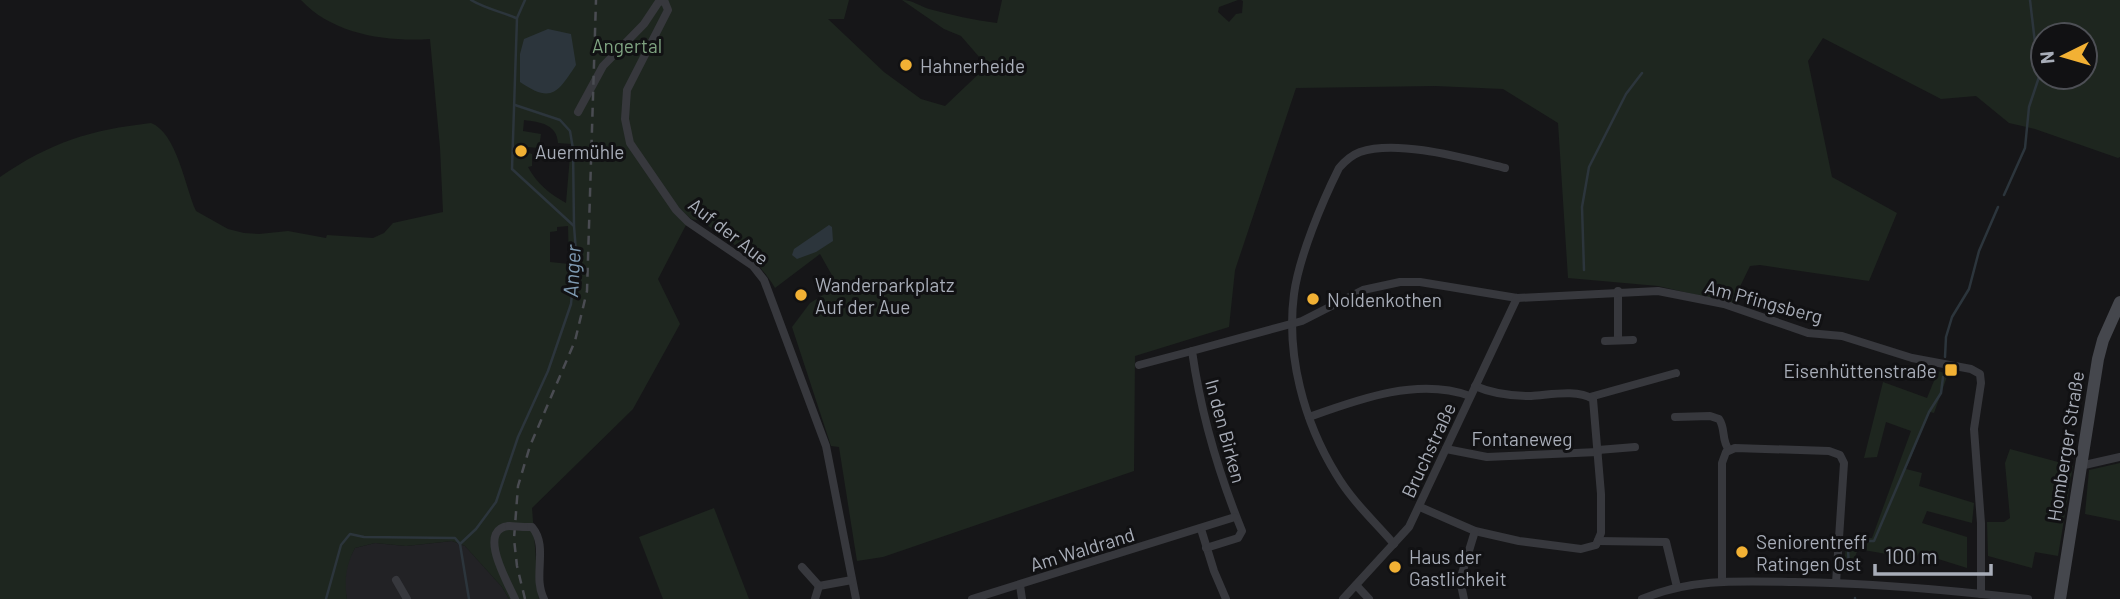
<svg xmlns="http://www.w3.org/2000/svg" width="2120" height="599" font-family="Barlow,sans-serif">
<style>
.built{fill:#222225}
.green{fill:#1e261f;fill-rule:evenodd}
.water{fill:#2c353c}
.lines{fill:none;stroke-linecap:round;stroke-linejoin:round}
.stream{stroke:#2c353c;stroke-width:2.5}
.minor{stroke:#37383d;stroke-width:8}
.secondary{stroke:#45474d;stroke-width:12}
.rail{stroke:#4a4c52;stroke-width:2.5;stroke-dasharray:9 7;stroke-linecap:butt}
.minor-bridge{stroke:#37383d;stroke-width:8}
.poi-dot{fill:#f2b134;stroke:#111113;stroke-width:2.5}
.labels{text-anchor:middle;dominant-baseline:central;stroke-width:6;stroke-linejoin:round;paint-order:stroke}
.park-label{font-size:19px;fill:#7fa381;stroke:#111113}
.poi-label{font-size:19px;fill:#a8adb8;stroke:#111113;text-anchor:start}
.street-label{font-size:19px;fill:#a8adb8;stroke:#111113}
.water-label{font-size:21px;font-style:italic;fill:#7f9bb3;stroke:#111113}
</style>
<rect width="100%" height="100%" fill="#161618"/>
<!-- built -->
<polygon class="built" points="452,541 465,546 502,587 509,599 347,599 344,584 347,563 355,548 375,543 406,546"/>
<!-- green -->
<g class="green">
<path d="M301,0h548l-5,19h-16l56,53 37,27 24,7 42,-40 -26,-30 -17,-7 -42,-29c11,0 17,6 27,9 22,6 45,11 68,14l5,-23h236l-19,7 -1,5 11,10 7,-8 6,-1 1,-12 -2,-1h879v157l-2,1 -83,-29 -26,-6 -33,-27 -35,3 -118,-61 -15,23 24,116 65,36 -28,68 -109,-16 -10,1 -18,37 -74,-17 -90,-8 -10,-155 -55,-34 -68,-3 -139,2 -61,182 -6,57 -94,29 -1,115 -251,86 -26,4 -18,-114 -8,-1 -39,-119 18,-24 28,-17 -18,-32 -45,34c-18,-31 -46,-47 -74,-67l-10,-2 -13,-12 8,18 -28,54 22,45 -47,85 -101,99 7,91h-30l-7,-12 -37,-41 -13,-5 -46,5 -31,-3 -20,5c-9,17 -11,32 -8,51h-347v-422c51,-35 90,-47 151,-54 26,10 34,64 45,88l32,18 16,4 15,1 29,-3 38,7 1,-3 46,3 11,-5 9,-10 50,-11 -3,-64 -10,-109c-44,3 -98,-5 -129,-39zM2043,35h42v42h-42zM524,120c16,2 33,4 34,23l13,1 -5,59c-16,-9 -29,-19 -38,-36l4,-1v-12l-3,-1 -1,-6 11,1 2,-14 -18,-3zM568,226l1,38 -19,-2v-30l7,-1v-4z"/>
<polygon points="1938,371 1948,374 1934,413 1930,412 1906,469 1922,473 1919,486 1974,503 1972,523 1927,511 1922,523 1967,537 1967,568 1919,553 1915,559 1858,549 1850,570 1843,573 1847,537 1872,538 1911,431 1886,422 1877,457 1864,458 1883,382 1927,398"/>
<polygon points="2010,449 2073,466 2058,556 2035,552 2032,568 1988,556 1987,522 2004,522 2010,518 2005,463"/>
<polygon points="2120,463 2120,521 2085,514 2089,470"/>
<polygon points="714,508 749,599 663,599 639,537"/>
</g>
<!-- water -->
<g class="water">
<path d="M548,29l23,5 5,31c-18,27 -24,39 -56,17v-28l4,-15z"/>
<polygon points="829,225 832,227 833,241 816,252 797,259 792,255 794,249"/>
</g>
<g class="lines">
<!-- stream -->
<g class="stream">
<path d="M471,0c15,9 29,11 45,18"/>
<polyline points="515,105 560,120 570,131 573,149 574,226"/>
<polyline points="2004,195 2025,148 2029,107 2039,77 2030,0"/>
<polyline points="1584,270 1582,207 1589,167 1626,94 1642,73"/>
<polyline points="1945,357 1946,337 1952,317 1969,289 1979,251 1998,207"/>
<polyline points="460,544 476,529 496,502 518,437 548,371 571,304 576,252 574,226 512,169 517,18 525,0"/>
<polyline points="1849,571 1848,548 1852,541 1874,541 1929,412 1941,393 1943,377"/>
<polyline points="326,599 341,545 350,534 364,537 455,538 460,544 469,599"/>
<polyline points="1855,599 1855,598"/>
</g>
<!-- minor -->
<g class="minor">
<polyline points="578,112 603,66 644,24 658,3 664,0 668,10 627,90 625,119 630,143 676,210 688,222 753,266 764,280 826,446 856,599"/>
<polyline points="1618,340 1618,291"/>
<polyline points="1605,341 1633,340"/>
<polyline points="1139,365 1192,351"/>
<polyline points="1590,397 1676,373"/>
<path d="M1309,417c50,-18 109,-40 161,-21"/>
<path d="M1675,417l35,-1 9,3c7,10 2,21 10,31"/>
<polyline points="1446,449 1487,457 1598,452"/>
<polyline points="1598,450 1635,447"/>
<polyline points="2080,466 2120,457"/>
<path d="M1420,507l55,24 44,10 62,8 15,-4 5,-12v-39l-8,-95c-17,-10 -43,-4 -62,-3 -20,0 -38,-2 -56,-10"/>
<path d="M509,526c-33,3 -1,57 6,73"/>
<path d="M524,527h8c17,20 0,49 12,72"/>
<polyline points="1201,529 1214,571 1226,599"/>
<polyline points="1598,541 1666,542 1677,587"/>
<path d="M1394,544c-20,-23 -42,-43 -58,-70 -32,-52 -50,-119 -42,-180 5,-37 28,-92 45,-126 6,-7 13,-13 21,-16 38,-13 107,7 145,16"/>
<path d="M1206,548l32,-10 4,-7c-24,-59 -41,-117 -50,-180l110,-30 61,-31 37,-8h20l97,16 141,-7 66,13 84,29 34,3 70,22 59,11 9,5 1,9 -7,46 7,94v71"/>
<polyline points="802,567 819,586 852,580"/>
<polyline points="396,580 407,599"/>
<polyline points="1722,581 1722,463 1726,452 1735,448 1829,451 1840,455 1844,463 1836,583"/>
<polyline points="1020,585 1022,599"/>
<polyline points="1356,585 1369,599"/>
<polyline points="815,599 819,586"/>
<polyline points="972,599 1235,517"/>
<polyline points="1343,599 1409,527 1517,298"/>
<polyline points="1464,599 1460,580 1475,531"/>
<path d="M1642,599c49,-21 99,-18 152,-17 78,1 156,8 234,17"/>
</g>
<!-- secondary -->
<polyline class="secondary" points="2060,599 2098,359 2103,340 2120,302"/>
<!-- rail -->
<polyline class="rail" points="525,599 517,566 514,539 518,486 530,446 575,341 587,291 596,0"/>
<!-- minor-bridge -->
<polyline class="minor-bridge" points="509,526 524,527"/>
</g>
<!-- markers -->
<g class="poi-dot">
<circle cx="906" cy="65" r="7"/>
<circle cx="521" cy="151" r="7"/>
<circle cx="801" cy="295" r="7"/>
<circle cx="1313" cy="299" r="7"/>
<rect x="1944" y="363" width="14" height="14" rx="3.5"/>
<circle cx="1742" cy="552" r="7"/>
<circle cx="1395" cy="567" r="7"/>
</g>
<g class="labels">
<!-- park labels -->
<g class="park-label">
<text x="627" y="45">Angertal</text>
</g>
<!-- poi labels -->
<g class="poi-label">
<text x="920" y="65">Hahnerheide</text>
<text x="535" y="151">Auermühle</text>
<text x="815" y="284">Wanderparkplatz<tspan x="815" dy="22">Auf der Aue</tspan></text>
<text x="1327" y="299">Noldenkothen</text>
<text x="1937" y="370" text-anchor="end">Eisenhüttenstraße</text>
<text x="1756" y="541">Seniorentreff<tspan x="1756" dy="22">Ratingen Ost</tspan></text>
<text x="1409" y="556">Haus der<tspan x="1409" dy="22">Gastlichkeit</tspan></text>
</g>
<!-- street labels -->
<g class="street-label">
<text transform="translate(729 231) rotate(38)">Auf der Aue</text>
<text transform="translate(1764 301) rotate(15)">Am Pfingsberg</text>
<text transform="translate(1226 431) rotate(75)">In den Birken</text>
<text x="1522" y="438">Fontaneweg</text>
<text transform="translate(2065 446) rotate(-81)">Homberger Straße</text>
<text transform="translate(1428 450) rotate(-65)">Bruchstraße</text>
<text transform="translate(1082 549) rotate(-17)">Am Waldrand</text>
</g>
<!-- water labels -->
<g class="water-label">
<text transform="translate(571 271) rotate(-87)">Anger</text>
</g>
</g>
<!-- north arrow -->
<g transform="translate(2064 56) rotate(265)"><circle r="33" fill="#111113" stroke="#4d4f55" stroke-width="2"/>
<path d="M0-5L12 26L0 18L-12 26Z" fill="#f2b134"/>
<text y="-10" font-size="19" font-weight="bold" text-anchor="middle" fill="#a8adb8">N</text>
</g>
<!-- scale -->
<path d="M1875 564v10h116v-10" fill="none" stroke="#a8adb8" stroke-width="3.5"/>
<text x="1885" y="564" font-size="21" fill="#a8adb8" stroke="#111113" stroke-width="5" paint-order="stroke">100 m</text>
</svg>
